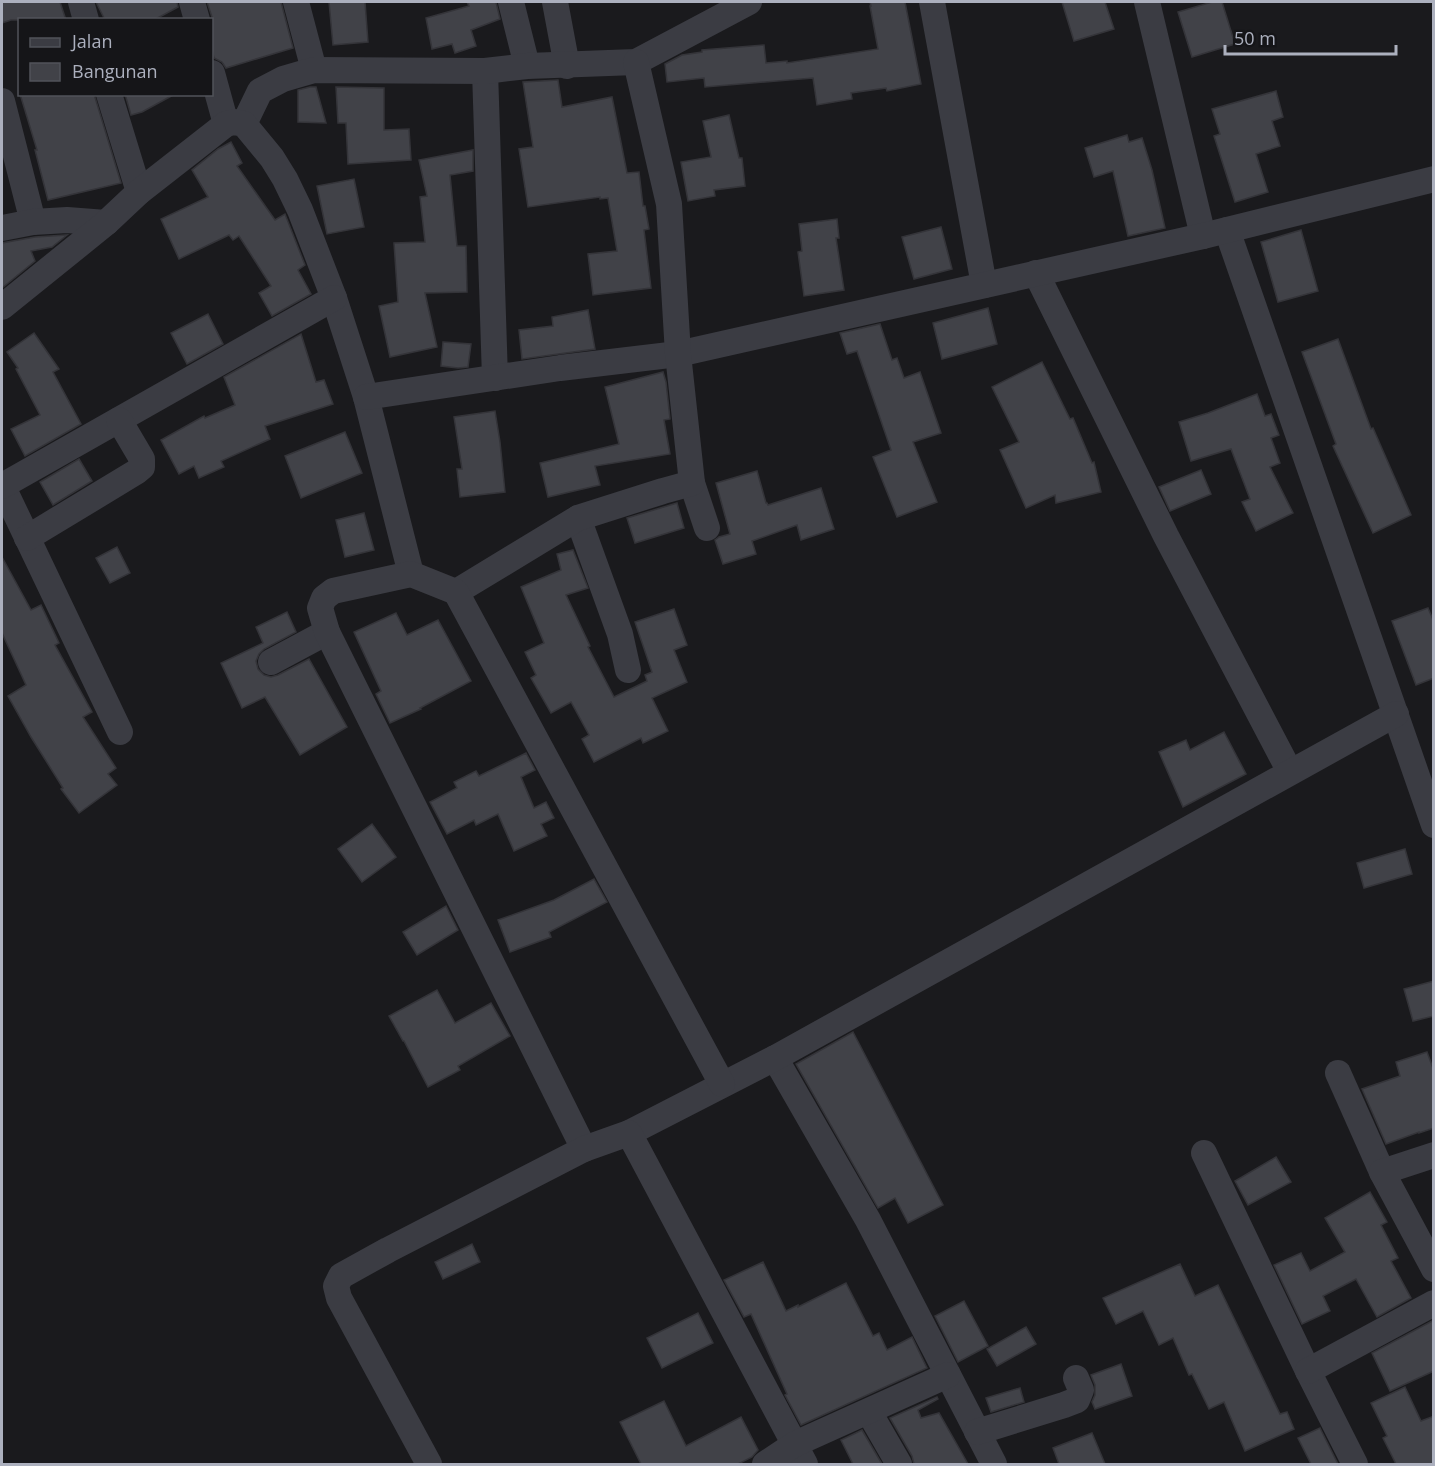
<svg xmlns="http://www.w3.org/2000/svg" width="1435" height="1466" font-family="'Open Sans',sans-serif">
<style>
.building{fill:#414248;stroke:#343439;stroke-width:1.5}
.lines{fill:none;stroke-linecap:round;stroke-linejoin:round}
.minor{stroke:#3b3c43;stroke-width:26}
</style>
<rect width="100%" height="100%" fill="#1a1a1d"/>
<!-- building -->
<g class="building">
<polygon points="2,2 60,2 66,20 11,20 2,23"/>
<polygon points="96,2 177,2 178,7 154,20 105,20"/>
<polygon points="207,2 281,2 293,48 226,68 222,62 214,58 212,50 212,17"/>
<polygon points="329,2 365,2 368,42 333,45"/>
<polygon points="467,2 496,2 500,19 471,30 476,46 455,53 452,44 432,49 426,18 469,6"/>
<polygon points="870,2 905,2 921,84 887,91 886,88 851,93 852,99 817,105 813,78 705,87 704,78 667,82 665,64 682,55 702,52 702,50 764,45 766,63 787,61 787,63 878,49 870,6 871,6"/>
<polygon points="1062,2 1105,2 1114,29 1074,41"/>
<polygon points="1212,2 1222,2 1235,44 1192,57 1178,12"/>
<polygon points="558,80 562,107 612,97 627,173 639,172 643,206 645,206 649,229 644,230 651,288 593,295 588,254 617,251 608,198 600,199 600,197 528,207 519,149 533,147 523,82"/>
<polygon points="310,87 316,87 326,123 298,122 298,90"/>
<polygon points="336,87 384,88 384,130 409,129 411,160 348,164 346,123 338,123"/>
<polygon points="1276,91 1283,117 1272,121 1280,146 1256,154 1268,192 1235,202 1214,136 1220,134 1212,109"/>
<polygon points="20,94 94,94 121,183 48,200 35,150 37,150"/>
<polygon points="125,94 175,94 142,112 131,115"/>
<polygon points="729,115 739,158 742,158 745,186 714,190 715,196 688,201 681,162 711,157 703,121"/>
<polygon points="1127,135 1129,142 1142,138 1152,170 1165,228 1128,236 1113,171 1094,177 1085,148"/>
<polygon points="231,142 242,163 237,166 275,220 285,214 305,265 298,270 311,294 272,316 259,293 271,286 239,236 233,240 229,235 179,259 161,219 208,197 192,170 218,149"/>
<polygon points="473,150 473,171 450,175 457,246 466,246 467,292 425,293 437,347 390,357 379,306 398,302 394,243 425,242 420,197 427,196 419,160"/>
<polygon points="354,179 364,227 327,234 317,186"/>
<polygon points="837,219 839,238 836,238 844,290 804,296 798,252 802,251 799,224"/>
<polygon points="941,227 952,269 914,279 902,237"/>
<polygon points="1301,230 1318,291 1278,302 1261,242"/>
<polygon points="67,235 52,247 31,251 35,261 2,288 2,243 35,237"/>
<polygon points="988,308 997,344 942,359 933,323"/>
<polygon points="588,310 595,349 522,359 519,330 553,326 552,317"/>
<polygon points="208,314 223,344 187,364 171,333"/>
<polygon points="880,324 892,360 897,358 904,378 920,372 941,433 913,442 937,502 897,517 873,457 891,450 857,351 847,354 840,333"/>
<polygon points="34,333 59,369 53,372 81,424 25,456 11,429 40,415 16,369 18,368 7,352"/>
<polygon points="301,334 316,382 324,380 333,404 265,426 270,439 221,461 224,467 199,478 194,466 179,474 161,440 204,416 205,418 235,405 224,377"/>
<polygon points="1338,339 1371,429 1373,428 1411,515 1373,533 1333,446 1336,444 1302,352"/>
<polygon points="443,342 471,344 468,367 458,368 441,366"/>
<polygon points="1042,362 1070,419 1073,418 1092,463 1094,462 1101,492 1056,503 1055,495 1026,508 1000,450 1019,442 992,387"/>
<polygon points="663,372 666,382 670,419 664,420 670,454 595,466 600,485 548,497 540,463 619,444 605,387"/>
<polygon points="1257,394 1265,416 1271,414 1279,435 1271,438 1280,463 1270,467 1293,513 1256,531 1242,502 1250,499 1231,449 1191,461 1179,422 1208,413"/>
<polygon points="495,411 500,442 505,492 460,497 457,469 462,469 454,417"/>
<polygon points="345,432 362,473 301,498 285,456"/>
<polygon points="79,459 92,481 53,505 40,482"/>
<polygon points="1201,470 1211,494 1170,511 1159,487"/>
<polygon points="757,471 766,503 767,503 768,505 821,488 834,529 801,540 797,525 752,541 756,554 723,564 715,540 719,537 730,534 716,483"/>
<polygon points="677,503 684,528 635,543 627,518"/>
<polygon points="364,513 374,550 345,557 336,520"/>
<polygon points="117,547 130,573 110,583 96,558"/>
<polygon points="573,550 588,588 566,595 590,646 588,647 614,697 647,681 645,675 652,672 635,622 674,609 687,645 674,650 687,682 652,698 668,731 643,743 641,738 594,762 582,739 589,735 571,702 551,713 531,678 536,675 525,652 544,643 521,587 561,570 557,554"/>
<polygon points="2,557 31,610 41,605 59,643 55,645 92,712 83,717 116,768 108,774 117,785 79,813 61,789 63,788 31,737 8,696 26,685 2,633"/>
<polygon points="1428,608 1434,622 1434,678 1416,685 1392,621"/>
<polygon points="287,612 296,632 264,649 259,654 256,661 258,669 264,675 271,677 278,675 309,659 347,727 300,755 265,697 242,708 221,663 263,643 256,627"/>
<polygon points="396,613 407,635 438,620 471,681 420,708 421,709 390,723 376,694 381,691 354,632"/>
<polygon points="1224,732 1246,774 1183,807 1159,752 1186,740 1190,750"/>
<polygon points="526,753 535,770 521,777 534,808 546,802 554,818 541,824 547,836 514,851 498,814 476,825 474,820 447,834 430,802 457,788 454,782 476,771 479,776"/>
<polygon points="372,824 396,857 362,882 338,849"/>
<polygon points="1405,849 1412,874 1364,888 1357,863"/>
<polygon points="594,879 607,902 549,932 551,937 510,952 498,920 554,900"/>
<polygon points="446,906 458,930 417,955 403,932"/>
<polygon points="1434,981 1434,1016 1413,1021 1404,989"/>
<polygon points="437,990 455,1023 491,1003 510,1036 458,1066 460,1070 428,1087 404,1041 403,1041 389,1016"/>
<polygon points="853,1032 943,1205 908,1223 895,1198 878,1208 796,1064"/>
<polygon points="1427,1052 1434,1071 1434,1128 1419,1133 1419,1132 1386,1144 1362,1089 1400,1076 1396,1062"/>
<polygon points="1276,1157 1291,1182 1248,1205 1235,1181"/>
<polygon points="1370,1192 1387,1222 1381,1225 1398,1258 1391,1261 1411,1298 1377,1317 1356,1279 1323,1296 1330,1311 1302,1324 1274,1265 1301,1253 1310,1271 1345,1252 1325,1218"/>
<polygon points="472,1244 480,1262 443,1279 435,1262"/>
<polygon points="763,1262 786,1311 798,1305 798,1307 846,1283 873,1336 879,1333 887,1350 912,1337 927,1368 801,1425 785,1395 787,1394 751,1314 744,1317 724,1280"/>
<polygon points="1180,1264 1195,1296 1218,1285 1280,1414 1287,1412 1294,1429 1245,1451 1224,1402 1209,1409 1192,1374 1189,1375 1173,1338 1159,1345 1143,1311 1116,1324 1103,1298"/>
<polygon points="964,1301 988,1346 958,1362 935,1316"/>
<polygon points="698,1313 713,1343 662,1368 647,1338"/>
<polygon points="1434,1320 1434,1371 1390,1391 1372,1353"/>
<polygon points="1026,1327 1036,1344 997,1366 987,1349"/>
<polygon points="1121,1364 1132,1396 1095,1409 1092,1402 1095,1395 1095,1385 1091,1375"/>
<polygon points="1405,1387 1421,1421 1434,1416 1434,1464 1396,1464 1383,1438 1387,1436 1371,1403"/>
<polygon points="1020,1388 1024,1402 991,1412 986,1398"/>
<polygon points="937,1397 938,1399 918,1410 921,1418 939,1413 968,1464 914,1464 912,1456 890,1418"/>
<polygon points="664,1401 686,1446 741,1417 758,1450 752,1457 738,1464 641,1464 620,1422"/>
<polygon points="1320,1428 1338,1464 1311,1464 1298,1438"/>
<polygon points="862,1430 882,1464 853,1464 841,1440"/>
<polygon points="1092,1433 1105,1464 1059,1464 1053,1448"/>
</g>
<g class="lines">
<!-- minor -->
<g class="minor">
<polyline points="81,2 86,20"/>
<polyline points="192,2 197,20"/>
<polyline points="296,2 314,70"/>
<polyline points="511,2 527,66"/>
<polyline points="555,2 567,66"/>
<polyline points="932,2 984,285"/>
<polyline points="1147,2 1203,236"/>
<polyline points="485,71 495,378"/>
<polyline points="212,73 226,124"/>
<polyline points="109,94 139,192"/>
<polyline points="2,101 33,222"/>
<polyline points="244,124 260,91 283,79 314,70 485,71 527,66 636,62 749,2"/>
<polyline points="2,228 33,222 67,220 106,223"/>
<polyline points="1227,230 1434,825"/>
<polyline points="1036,273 1166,536 1290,772"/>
<polyline points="2,307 106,223 139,192 226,124 234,122 244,124 272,158 285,179 300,210 334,298 366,397 411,574"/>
<polyline points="366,397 560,368 678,354 1203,236 1434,179"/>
<polyline points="692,483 707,528"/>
<polyline points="2,485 120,732"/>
<polyline points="2,486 334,298"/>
<polyline points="578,518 620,634 628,670"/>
<polyline points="27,538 136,472 142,467 142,459 119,420"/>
<polyline points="456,592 578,518 663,491 692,483 678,354 669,204 636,62"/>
<polyline points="271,662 327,632"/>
<polyline points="775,1058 868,1220 994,1464"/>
<polyline points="1338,1073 1382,1172"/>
<polyline points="629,1133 775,1058 1396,714"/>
<polyline points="584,1149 327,632 320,608 324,598 333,591 411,574 456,592 722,1084"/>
<polyline points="1204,1153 1308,1371 1355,1464"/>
<polyline points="1434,1155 1382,1172 1434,1269"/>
<polyline points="1308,1371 1434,1303"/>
<polyline points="869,1412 899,1464"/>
<polyline points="977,1432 1064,1405 1077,1400 1081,1390 1076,1378"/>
<polyline points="429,1464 339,1298 336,1286 341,1276 388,1250 584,1149 629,1133 805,1464"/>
<polyline points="765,1464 795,1444 948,1375"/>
</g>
</g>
<!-- border -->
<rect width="1435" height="1466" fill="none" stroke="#acb0be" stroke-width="6"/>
<!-- legend -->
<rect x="18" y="18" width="195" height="78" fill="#151518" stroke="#51535a" stroke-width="1.5"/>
<rect x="30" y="38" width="30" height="9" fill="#3b3c43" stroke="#51535a" stroke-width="1.5"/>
<text x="72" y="48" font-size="18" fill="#acb0be">Jalan</text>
<rect x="30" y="63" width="30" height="18" fill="#414248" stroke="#51535a" stroke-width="1.5"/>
<text x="72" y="78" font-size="18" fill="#acb0be">Bangunan</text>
<!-- scale -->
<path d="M1225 45v9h171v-9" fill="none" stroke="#acb0be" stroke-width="3"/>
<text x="1234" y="45" font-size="18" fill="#acb0be" stroke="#151518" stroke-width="4.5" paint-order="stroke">50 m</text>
</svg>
